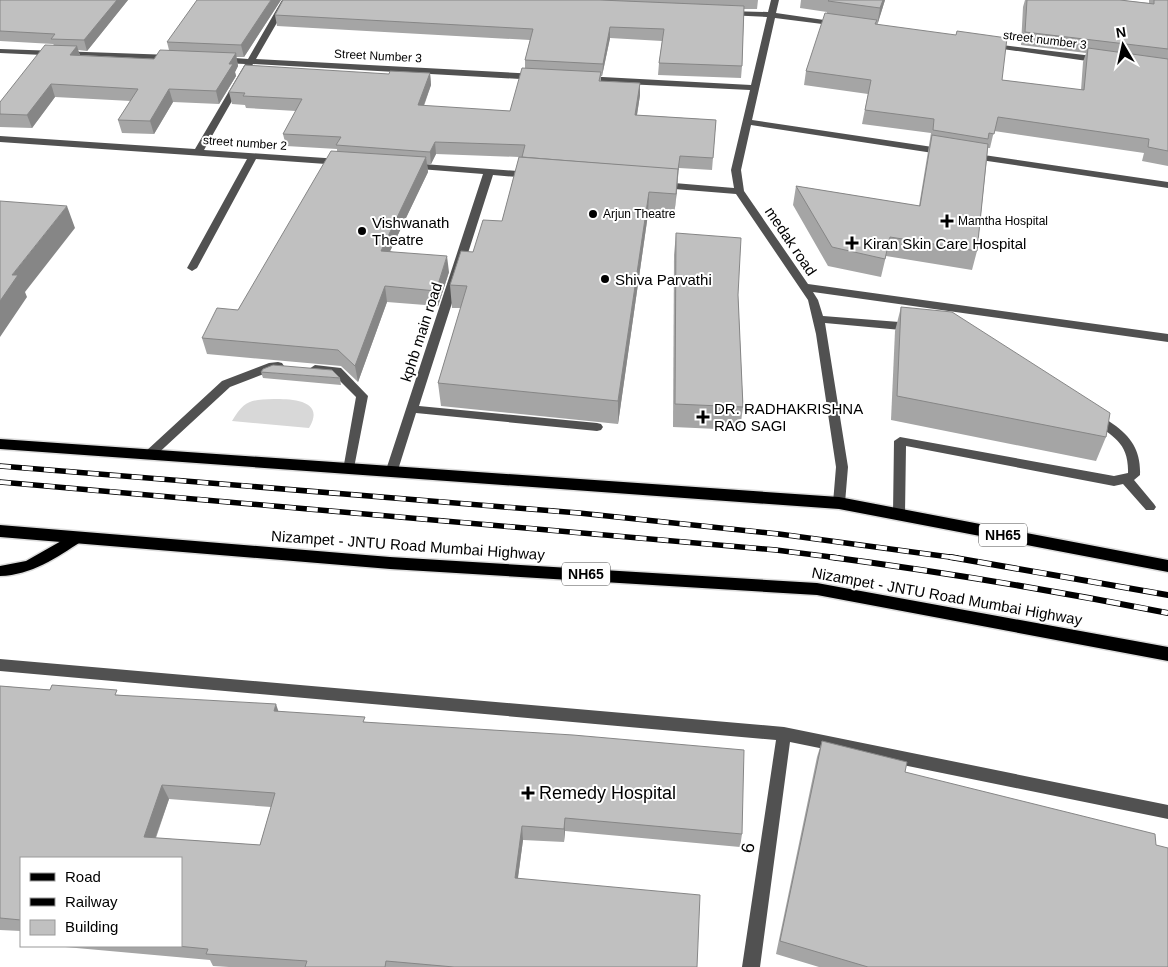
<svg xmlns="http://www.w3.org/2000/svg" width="1168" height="967" font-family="Helvetica,sans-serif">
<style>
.green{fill:#d8d8d8}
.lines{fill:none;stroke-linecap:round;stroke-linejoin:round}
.major-casing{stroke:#dbdbdb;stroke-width:3}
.highway-casing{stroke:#dbdbdb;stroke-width:3}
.minor{fill:#515151;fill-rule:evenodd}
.major{fill:#000;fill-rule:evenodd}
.highway{fill:#000;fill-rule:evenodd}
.rail-far1-casing{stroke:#000;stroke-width:5.5}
.rail-casing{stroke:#000;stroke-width:6}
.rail-far1{stroke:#fff;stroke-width:4;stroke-dasharray:11;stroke-linecap:butt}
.rail{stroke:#fff;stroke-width:4.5;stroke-dasharray:14;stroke-linecap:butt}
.wall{fill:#a5a5a5;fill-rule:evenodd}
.shaded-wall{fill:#868686}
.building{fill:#c0c0c0;stroke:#868686;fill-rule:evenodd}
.poi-dot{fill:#000;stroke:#fff;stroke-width:2}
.labels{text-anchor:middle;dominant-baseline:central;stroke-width:4;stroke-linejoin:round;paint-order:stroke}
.far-street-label{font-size:12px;fill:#000;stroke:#fff}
.far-poi-label{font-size:12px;fill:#000;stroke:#fff;text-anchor:start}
.shield{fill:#fff;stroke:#4c4c4c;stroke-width:1}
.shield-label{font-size:14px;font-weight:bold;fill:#000}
.poi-label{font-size:15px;fill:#000;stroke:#fff;text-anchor:start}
.street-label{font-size:15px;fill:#000;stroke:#fff}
.near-poi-label{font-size:18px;fill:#000;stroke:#fff;text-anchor:start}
.near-street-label{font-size:18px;fill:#000;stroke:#fff}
</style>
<rect width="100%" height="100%" fill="#fff"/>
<!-- green -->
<path class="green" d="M274,399c18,0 52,1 35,29l-77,-7c13,-21 18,-21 42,-22z"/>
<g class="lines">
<defs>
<path id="major" d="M77,532l5,1 2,4 -2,4c-26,17 -50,34 -82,35v-10l26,-5z"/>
<g id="highway">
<polygon points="0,439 839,497 1168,560 1168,572 839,509 0,449"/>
<polygon points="0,525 390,557 817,583 1168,647 1168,661 817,595 390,569 0,537"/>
</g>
</defs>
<!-- major casing -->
<use href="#major" class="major-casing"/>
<!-- highway casing -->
<use href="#highway" class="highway-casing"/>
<!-- minor -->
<g class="minor">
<polygon points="282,0 290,0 256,59 537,74 541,77 537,80 253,64 204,150 340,159 345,162 340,165 256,159 197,268 192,271 187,268 247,159 0,142 0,136 195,149 245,64 222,63 218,60 222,57 248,59"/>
<polygon points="771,0 779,0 776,13 838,22 842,24 838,26 775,18 752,120 946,149 951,152 946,155 751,125 741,170 744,191 808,284 1168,334 1168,342 813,292 818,300 823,316 912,323 917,327 912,331 825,323 848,467 845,503 843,506 835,506 833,503 836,467 816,334 808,300 736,194 662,188 657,185 662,182 734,188 731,170 750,90 584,82 580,79 584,76 751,85 767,17 727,15 723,13 727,11 768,12"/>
<polygon points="986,43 1101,57 1105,60 1101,63 989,47 986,47"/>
<polygon points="0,49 172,55 176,58 172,61 0,53"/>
<polygon points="970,153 1168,182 1168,188 967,158 965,156"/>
<polygon points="410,163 530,172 535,175 530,178 493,175 419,406 597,423 601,424 603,427 601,430 597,431 416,413 397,473 395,476 387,476 385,473 483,174 407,168 405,166"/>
<polygon points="278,362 282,363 284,366 282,369 274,370 230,387 153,458 145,458 143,455 145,452 222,381 269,363"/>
<polygon points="315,365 341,368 368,396 353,473 345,473 343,470 356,397 334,375 311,372 309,369"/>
<path d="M1095,414c7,2 12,6 18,10 19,13 28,28 27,51l-6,5 20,24 2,3 -2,3h-8l-23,-26 -9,2 -208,-40 -1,68 -1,3h-10l-1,-3 1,-73 6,-4 214,39 14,-3c1,-30 -15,-37 -37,-52l-2,-3z"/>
<polygon points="0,659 784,727 1168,805 1168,819 790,742 760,967 742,967 776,740 0,671"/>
</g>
<!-- major -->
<use href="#major" class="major"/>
<!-- highway -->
<use href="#highway" class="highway"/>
<defs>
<g id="rail-far1">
<polyline points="0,466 579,513 779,534 957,558"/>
<polyline points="0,482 776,550 839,558"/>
</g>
<g id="rail">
<path d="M830,557c113,15 226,34 338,56"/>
<polyline points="950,557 1168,595"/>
</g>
</defs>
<!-- rail-far1 casing -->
<use href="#rail-far1" class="rail-far1-casing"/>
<!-- rail casing -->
<use href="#rail" class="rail-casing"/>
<!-- rail-far1 -->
<use href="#rail-far1" class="rail-far1"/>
<!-- rail -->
<use href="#rail" class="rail"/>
</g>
<!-- wall -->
<g class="wall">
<polygon points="0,0 128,0 87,51 78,50 80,55 154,59 169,50 167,42 281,0 244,57 236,57 238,66 235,72 236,76 219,104 173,102 154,134 122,133 118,120 131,101 55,97 32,128 0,127 0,102 54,45 53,44 0,41"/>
<polygon points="283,0 758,0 757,9 744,9 742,66 741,78 658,75 659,63 662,41 610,38 602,76 601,76 601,81 640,83 640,95 637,115 716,120 712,170 679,168 674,216 648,214 618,424 441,406 438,383 461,308 452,308 450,285 473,252 502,221 519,157 436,154 431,164 427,164 428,172 390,251 449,272 438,306 387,302 358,382 341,366 207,354 202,338 238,310 337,151 337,149 286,146 283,134 296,111 246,108 245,105 232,104 229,92 389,74 430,73 431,85 424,106 510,111 525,68 525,60 530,40 277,26 275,15"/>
<polygon points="801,0 885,0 877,25 1002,80 1081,90 1083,62 1086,53 1021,45 1023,7 1025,0 1120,0 1149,3 1149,0 1168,0 1168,166 1142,161 1144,153 994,131 990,148 988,148 977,251 972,270 886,256 881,277 828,266 793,205 796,186 919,206 931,133 862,124 868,94 804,85 806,71 827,12 800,8"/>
<polygon points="676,233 738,295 743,407 740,430 673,427 674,255"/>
<polygon points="901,307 1106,437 1096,461 891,420 895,331"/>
<polygon points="261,372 340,378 341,385 263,378"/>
<path d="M0,686l120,9 158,16 88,11 376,112 -2,13 -175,-16 -1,11 -41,-2 -5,38 179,89h-468l-16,-1 -3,-6 -156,-14h127l-160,-88v73l-21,-1zM169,799l102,8 -11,38 -104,-7z"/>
<polygon points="822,741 905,772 1156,845 1168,967 819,967 776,954 817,757"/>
</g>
<!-- shaded-wall -->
<g class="shaded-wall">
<polygon points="117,0 128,0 87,51 84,40"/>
<polygon points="271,0 281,0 244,57 241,45"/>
<polygon points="883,0 885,0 877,26 880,8"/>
<polygon points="610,27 610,38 602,76 603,64"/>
<polygon points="77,46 81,59 70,55"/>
<polygon points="236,53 238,66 235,72 236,76 219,104 216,91 229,64"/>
<polygon points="430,73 431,85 419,118 418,105"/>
<polygon points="640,83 640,95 635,127 635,115"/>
<polygon points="51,84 55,97 32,128 27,115"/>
<polygon points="169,89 173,102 154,134 150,121"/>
<polygon points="435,142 436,154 431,164 430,152"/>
<polygon points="426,157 428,172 383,266 381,251"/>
<polygon points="678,169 677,191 674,216 676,194"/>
<polygon points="649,192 648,214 618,424 618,401"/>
<polygon points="67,206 75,228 25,292 27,297 0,337 0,301 12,275"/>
<polygon points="447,256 449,272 438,306 436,291"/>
<polygon points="385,286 387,302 358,382 355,366"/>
<polygon points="276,704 281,719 274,711"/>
<polygon points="162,785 169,799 151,850 144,837"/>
<polygon points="565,818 565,831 564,842 564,829"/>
<polygon points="522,826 523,840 516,891 515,878"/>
</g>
<!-- building -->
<g class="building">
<polygon points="0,0 117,0 84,40 51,39 55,34 0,31"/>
<polygon points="197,0 271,0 241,45 167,42"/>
<polygon points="283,0 600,0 744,6 742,66 659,63 664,29 610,27 603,64 525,60 533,29 275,15"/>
<polygon points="829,0 883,0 880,8 828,1"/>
<polygon points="1027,0 1120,0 1154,4 1154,0 1168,0 1168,49 1025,32"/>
<polygon points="825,13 877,20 875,24 956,35 957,31 1007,38 1002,80 1084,90 1088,48 1168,59 1168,151 1148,147 1149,139 998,117 994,134 989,133 988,139 933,130 934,119 865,110 871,80 806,71"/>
<polygon points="45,45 77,46 70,55 154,59 160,50 236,53 229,64 233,64 216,91 169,89 150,121 118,120 138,89 51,84 27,115 0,114 0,102"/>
<polygon points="245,65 389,74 390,71 430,73 418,105 510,111 522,68 601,72 599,81 640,83 635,115 716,120 713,158 680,156 678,170 522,157 525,145 435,142 430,152 336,145 341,137 283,134 302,99 243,96 245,93 229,92"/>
<polygon points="932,135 988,144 977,251 890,237 885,259 832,247 796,186 920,206"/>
<polygon points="331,151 426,157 381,251 447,256 436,291 385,286 355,366 338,350 202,338 217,308 238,310"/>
<polygon points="519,157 678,169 676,194 649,192 618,401 438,383 467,286 450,285 461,251 473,252 483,220 502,221"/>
<polygon points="0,201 67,206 12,275 18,275 0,301"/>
<polygon points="676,233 741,238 738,295 743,407 675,404"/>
<polygon points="901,307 952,312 1110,413 1106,437 897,396"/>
<polygon points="273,365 332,370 340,378 261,372 263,369"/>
<path d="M52,685l65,5 -2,5 161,9 -2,7 91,6 -2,5 210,13 171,15 -2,84 -177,-16 -1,11 -42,-3 -7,52 185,17 -3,72h-243l-68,-6 -1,6h-80l2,-6 -101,-7 2,-5 -31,-3h4v-88h-160v62l-21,-2v-232l50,4zM162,785l113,8 -15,52 -116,-8z"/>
<polygon points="822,741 907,762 905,772 1155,834 1156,845 1168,848 1168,967 868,967 780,941"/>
</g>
<!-- markers -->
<g class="poi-dot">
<circle cx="593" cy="214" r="5"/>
<path d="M944.5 213.5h5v5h5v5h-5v5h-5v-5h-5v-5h5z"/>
<circle cx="362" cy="231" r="5"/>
<path d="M849.5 235.5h5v5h5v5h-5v5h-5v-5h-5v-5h5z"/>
<circle cx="605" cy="279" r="5"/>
<path d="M700.5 409.5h5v5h5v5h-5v5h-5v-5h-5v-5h5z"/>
<path d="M525.5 785.5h5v5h5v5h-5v5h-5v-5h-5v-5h5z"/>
</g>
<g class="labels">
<!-- far-street labels -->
<g class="far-street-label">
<text transform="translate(1045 40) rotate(7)">street number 3</text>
<text transform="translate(378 56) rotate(3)">Street Number 3</text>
<text transform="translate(245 143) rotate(4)">street number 2</text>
</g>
<!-- far-poi labels -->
<g class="far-poi-label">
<text x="603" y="214">Arjun Theatre</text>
<text x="958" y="221">Mamtha Hospital</text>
</g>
<!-- shield labels -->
<g class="shield">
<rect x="979" y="523.5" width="48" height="23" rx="4"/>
<rect x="562" y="562.5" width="48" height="23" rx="4"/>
</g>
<g class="shield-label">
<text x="1003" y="535">NH65</text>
<text x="586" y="574">NH65</text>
</g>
<!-- poi labels -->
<g class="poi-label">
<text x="372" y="222">Vishwanath<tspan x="372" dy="17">Theatre</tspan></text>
<text x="863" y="243">Kiran Skin Care Hospital</text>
<text x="615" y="279">Shiva Parvathi</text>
<text x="714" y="408">DR. RADHAKRISHNA<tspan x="714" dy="17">RAO SAGI</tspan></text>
</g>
<!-- street labels -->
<g class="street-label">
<text transform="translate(791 241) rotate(56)">medak road</text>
<text transform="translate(421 332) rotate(-72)">kphb main road</text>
<text transform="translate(408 545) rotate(4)">Nizampet - JNTU Road Mumbai Highway</text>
<text transform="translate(947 596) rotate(10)">Nizampet - JNTU Road Mumbai Highway</text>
</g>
<!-- near-poi labels -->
<g class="near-poi-label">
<text x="539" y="793">Remedy Hospital</text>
</g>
<!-- near-street labels -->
<g class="near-street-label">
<text transform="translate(748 848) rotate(-82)">6</text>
</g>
</g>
<!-- legend -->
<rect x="20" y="857" width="162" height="90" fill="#ffffff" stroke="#999999"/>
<rect x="30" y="873" width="25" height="8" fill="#000000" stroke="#999999"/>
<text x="65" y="882" font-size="15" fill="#000000">Road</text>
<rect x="30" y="898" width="25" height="8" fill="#000000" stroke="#999999"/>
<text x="65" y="907" font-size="15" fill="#000000">Railway</text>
<rect x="30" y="920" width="25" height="15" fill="#c0c0c0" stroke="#999999"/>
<text x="65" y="932" font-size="15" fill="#000000">Building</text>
<!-- north arrow -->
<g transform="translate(1123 45) rotate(351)" stroke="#ffffff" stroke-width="4" paint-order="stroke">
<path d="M0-4L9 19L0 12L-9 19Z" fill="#000000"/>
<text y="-8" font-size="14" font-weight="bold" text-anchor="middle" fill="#000000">N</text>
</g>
</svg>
